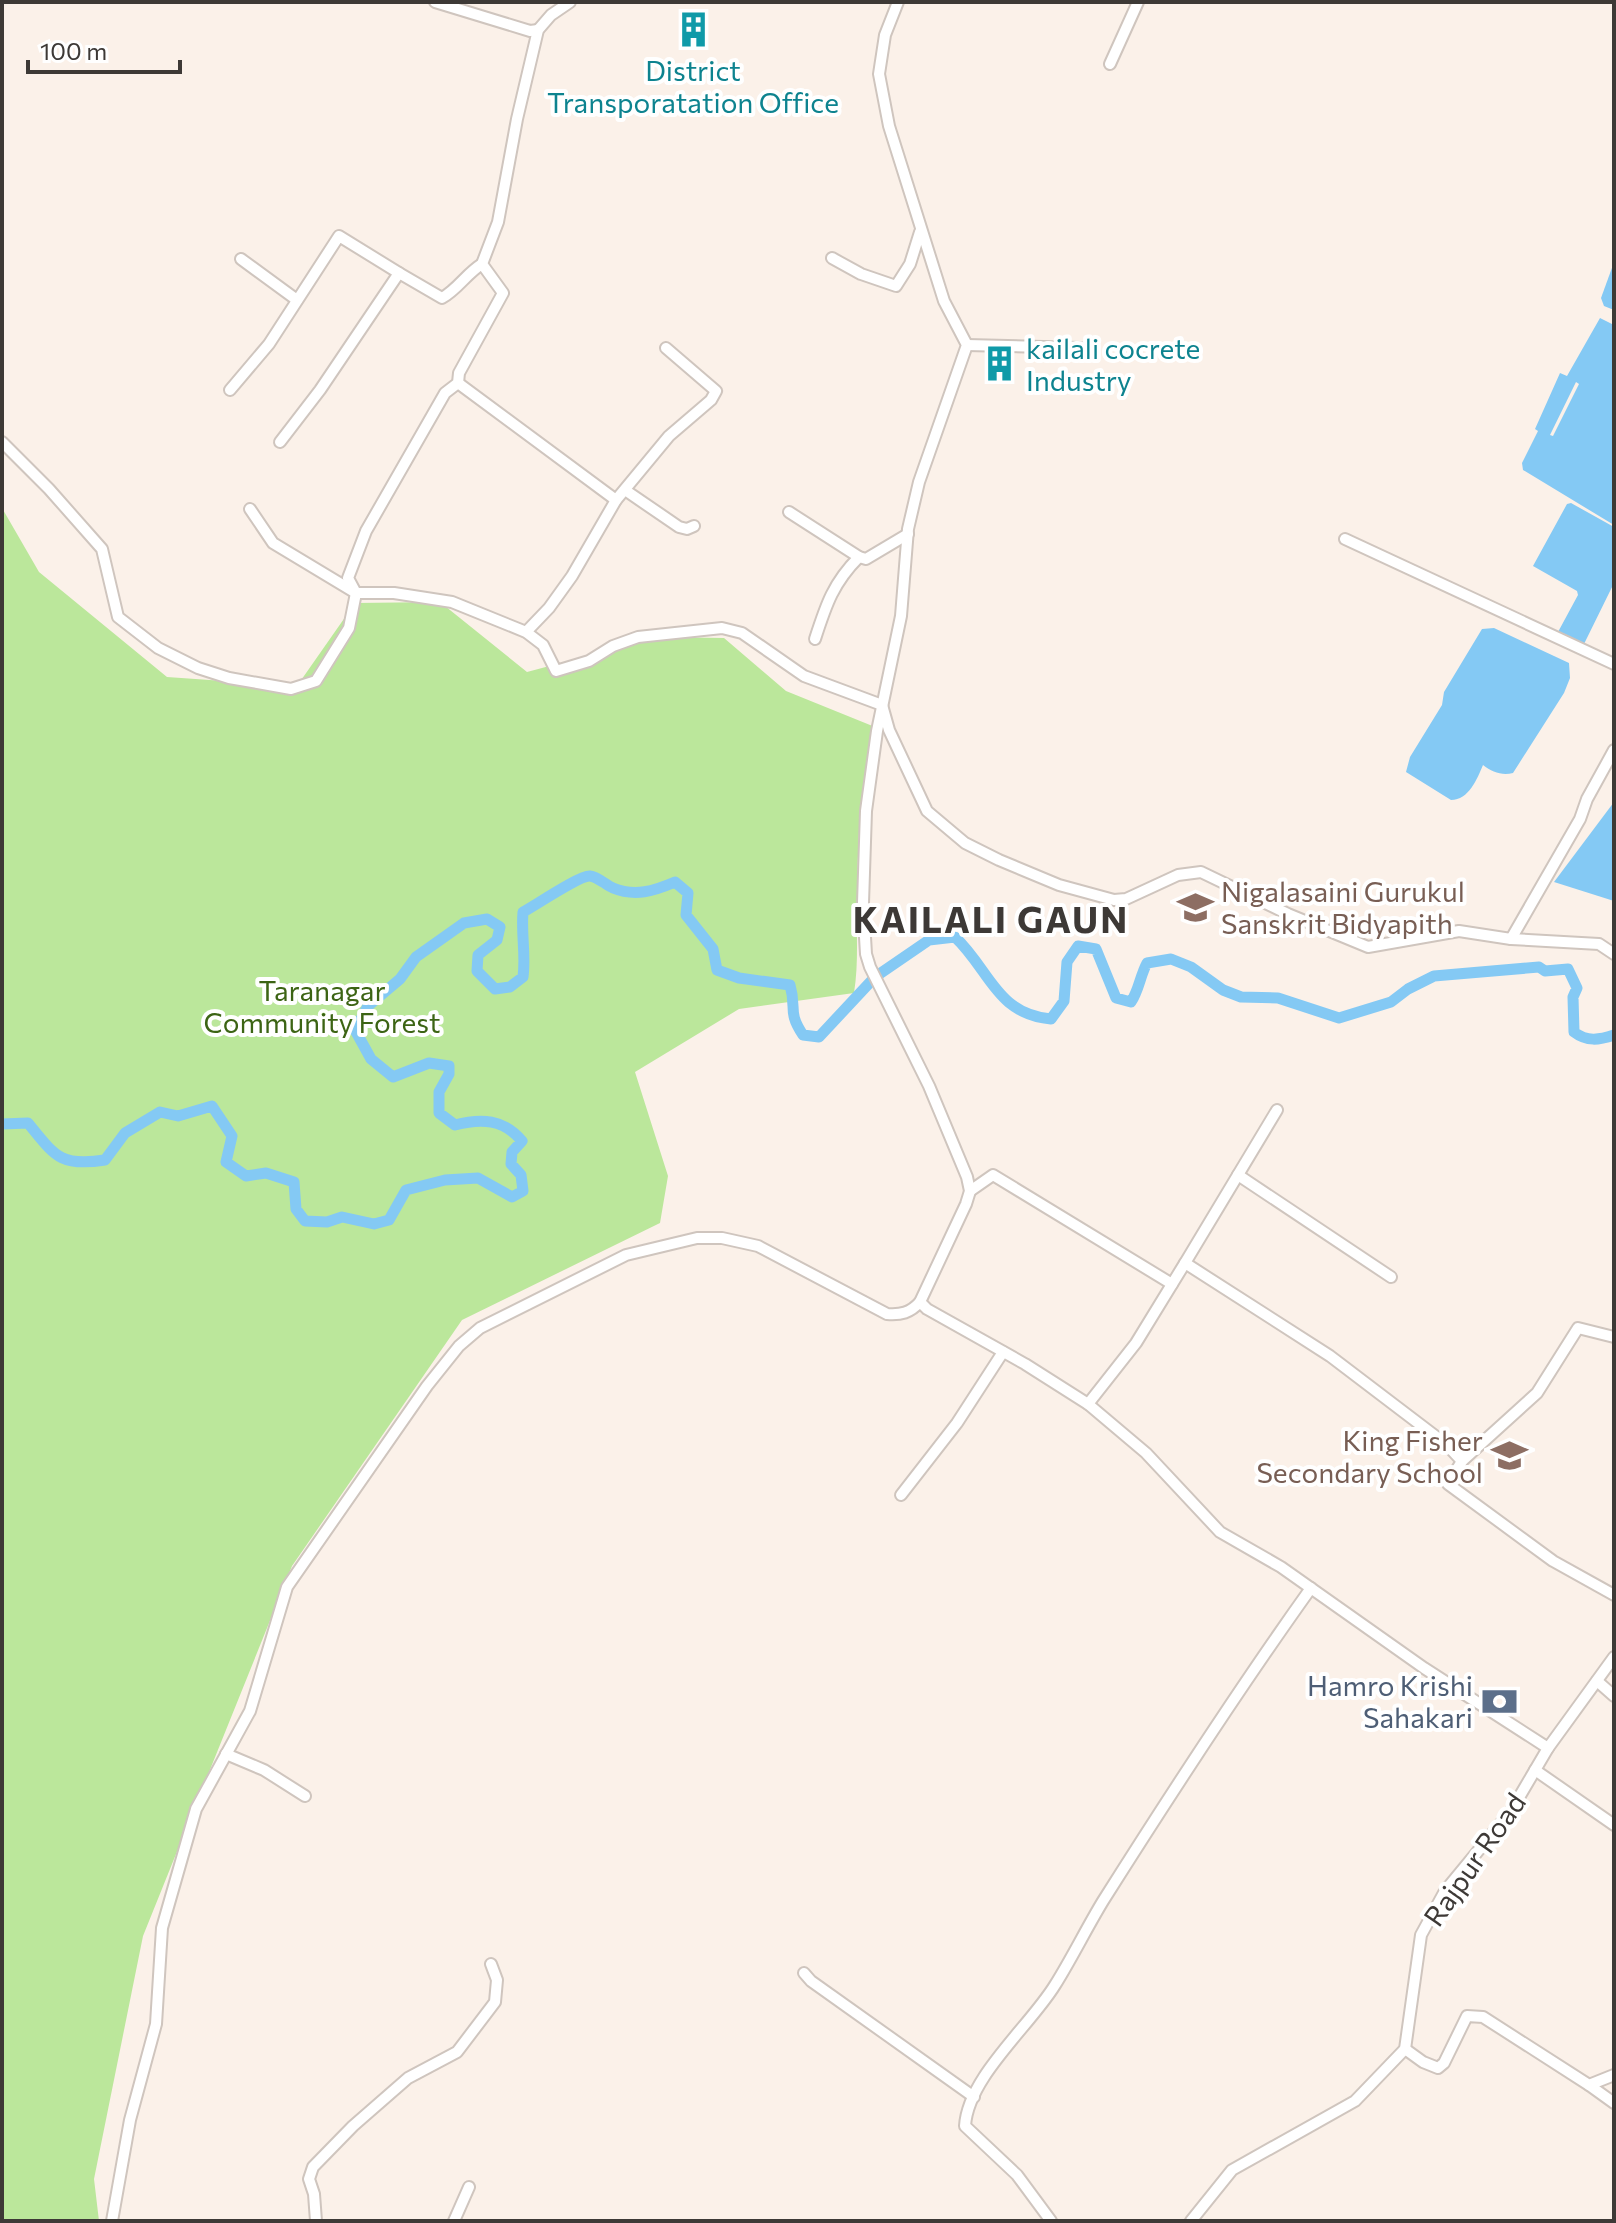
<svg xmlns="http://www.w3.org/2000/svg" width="1616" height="2223" font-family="Commissioner,sans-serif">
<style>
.green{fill:#bbe79b}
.water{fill:#84c9f4;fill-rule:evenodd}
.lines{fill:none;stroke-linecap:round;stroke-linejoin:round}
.canal{stroke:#84c9f4;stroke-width:11}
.minor-casing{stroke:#cfc5be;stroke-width:14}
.minor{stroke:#fff;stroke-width:10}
.labels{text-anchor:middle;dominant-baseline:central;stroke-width:8;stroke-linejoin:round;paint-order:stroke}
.culture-label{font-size:28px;fill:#0d838f;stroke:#fff}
.education-label{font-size:28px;fill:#785e54;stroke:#fff;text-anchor:start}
.park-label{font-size:28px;fill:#3c6414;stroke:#fff}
.service-label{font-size:28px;fill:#4e5e75;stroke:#fff;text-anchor:end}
.street-label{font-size:28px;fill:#3d3936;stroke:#fff}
.district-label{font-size:36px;font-weight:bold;letter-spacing:2px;fill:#3d3936;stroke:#fff}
</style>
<rect width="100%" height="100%" fill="#fbf1e9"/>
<!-- green -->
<path class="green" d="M2,508l37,64 128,105 130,9 58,-83 85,-1 87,70 131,-35 66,1 62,53 89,36c-16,55 -17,115 -18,173 -1,32 2,62 -3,93l-115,16 -104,63 33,104 -8,47 -198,97 -170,246 -149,370 -49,243 5,42h-97z"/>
<!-- water -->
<g class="water">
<polygon points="1613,265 1614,265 1614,310 1604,306 1601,298"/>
<path d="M1600,318l14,7v200l-91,-55 -1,-7 16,-32 -3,-2 25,-56 7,3zM1576,382l3,2 -26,52 -3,-1z"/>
<polygon points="1571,503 1614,527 1614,583 1584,644 1558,632 1578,595 1577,591 1533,566 1567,504"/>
<path d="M1494,628l75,35 1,15 -6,15 -51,80c-11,3 -21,-1 -30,-8 -6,14 -14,35 -32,35l-45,-28 4,-15 32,-52 2,-13 38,-63z"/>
<polygon points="1614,802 1614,901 1554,882"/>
</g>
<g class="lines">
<!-- canal -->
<path class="canal" d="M2,1124l26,-1c27,33 32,44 77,37l20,-27 35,-21 18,4 34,-10 20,30 -6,26 20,14 20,-3 28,9 2,27 9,12 22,1 15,-5 32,7 15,-4 17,-30 39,-10 33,-2 34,19 11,-6 -2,-16 -10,-11 1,-12 10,-11c-18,-22 -41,-23 -67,-16l-16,-12v-21l10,-18v-8l-20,-3 -36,14 -22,-18 -16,-29 13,-24 32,-27 16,-22 48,-34 23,-4 13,8 -3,13 -19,15 -1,16 18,18 15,-2 13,-10c3,-22 -2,-43 0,-65 13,-7 57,-37 67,-36 8,1 16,9 23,12 22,9 41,3 62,-6l13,11 -2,22 27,34 4,21 22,8 51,7c7,24 -3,26 13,50l16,2 56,-60 54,-37 26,-3c35,33 41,77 96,82l13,-18 3,-39 11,-16 18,3 20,49 15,4c8,-12 9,-26 16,-39l24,-4 20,8 32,23 18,7 37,1 61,20 52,-16 17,-13 26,-13 105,-9 6,4 23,-2 9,19 -4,9 1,35c13,10 25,8 40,3"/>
<defs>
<g id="minor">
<polyline points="435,2 530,31 538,30"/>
<polyline points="1110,64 1138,2"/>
<polyline points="832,258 861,274 896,286 910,264 920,232"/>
<polyline points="241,259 297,300"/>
<polyline points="967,345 1080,348"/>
<polyline points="458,383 616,500"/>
<polyline points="230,390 269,344 339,236 399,273"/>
<polyline points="2,442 49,489 102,549 118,617 158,648 198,668 229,678 291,689 316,681 349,628 356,593 348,578 366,531 445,393 458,383 459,373 503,293 482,264 498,222 517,119 538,30 551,15 570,2"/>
<path d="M280,442l40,-52 79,-117 43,25c16,-9 24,-24 40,-34"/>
<polyline points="625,490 679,527 687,529 694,526"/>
<polyline points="250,509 273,543 356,593 394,593 452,602 526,632 543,645 556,671 589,661 613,646 638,637 722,628 742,633 804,676 882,705 889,730 927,811 965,843 999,860 1059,885 1114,900 1126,899 1178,875 1201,872 1288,914 1368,947 1459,931 1511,939 1599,944 1614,954"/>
<polyline points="789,512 859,557 866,559 908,534"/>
<polyline points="1345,539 1614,664"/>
<polyline points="526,632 549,608 572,576 616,500 669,436 711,400 716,391 666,348"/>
<path d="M815,639c11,-34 18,-56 44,-82"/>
<polyline points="1511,939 1580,819 1587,799 1614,750"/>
<polyline points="1238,1175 1391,1277"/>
<polyline points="970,1191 993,1175 1172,1284"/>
<polyline points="1185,1263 1277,1110"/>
<polyline points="920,1302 927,1309 1025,1364 1088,1404 1146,1453 1220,1532 1281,1567 1424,1668 1548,1748"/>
<polyline points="1088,1404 1136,1343 1185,1263 1330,1356 1447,1445 1462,1461 1448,1484 1553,1561 1614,1595"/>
<polyline points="1462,1461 1537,1393 1578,1328 1614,1337"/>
<polyline points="901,1495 957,1423 1003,1352"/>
<polyline points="1597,1681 1614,1696"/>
<polyline points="226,1754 264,1770 305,1796"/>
<polyline points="1535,1770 1614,1825"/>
<polyline points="804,1973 811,1981 974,2097"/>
<polyline points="1405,2049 1423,2062 1438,2068 1444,2063 1467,2016 1483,2017 1589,2085 1614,2075"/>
<polyline points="1589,2085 1614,2103"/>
<path d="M112,2221l18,-101 26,-96 6,-96 34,-119 54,-98 37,-124 140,-201 32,-40 21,-18 146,-73 71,-17h25l36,8 129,68c14,1 23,-1 33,-12l46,-98 4,-13 -3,-14 -38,-91 -59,-119 -4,-13 -3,-51 3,-92 11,-80 24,-115 7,-87 11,-47 48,-137 -23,-44 -55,-175 -10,-52 6,-39 13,-33"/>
<polyline points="316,2221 314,2194 309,2179 313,2167 353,2126 408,2078 457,2052 495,2002 497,1980 491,1964"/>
<polyline points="454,2221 469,2187"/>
<path d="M1051,2221l-34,-46 -52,-49c3,-49 65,-100 90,-141 17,-27 31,-56 48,-84 67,-106 135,-211 208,-313"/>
<polyline points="1191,2221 1232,2170 1355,2101 1405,2049 1421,1935 1445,1891 1511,1811 1548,1748 1614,1657"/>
</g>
</defs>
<!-- minor casing -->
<use href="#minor" class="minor-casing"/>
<!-- minor -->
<use href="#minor" class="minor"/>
</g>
<!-- icons -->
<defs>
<symbol id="building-bare" viewBox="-9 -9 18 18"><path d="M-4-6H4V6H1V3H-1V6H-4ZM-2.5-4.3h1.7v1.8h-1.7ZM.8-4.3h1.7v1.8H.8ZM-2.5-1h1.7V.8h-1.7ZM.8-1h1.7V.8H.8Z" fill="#0f9aa8" stroke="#fff" stroke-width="2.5" paint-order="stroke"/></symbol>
<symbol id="school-bare" viewBox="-9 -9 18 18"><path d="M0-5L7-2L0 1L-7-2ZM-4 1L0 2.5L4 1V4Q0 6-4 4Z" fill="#8d6e63" stroke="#fff" stroke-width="2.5" paint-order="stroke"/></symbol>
<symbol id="bank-bare" viewBox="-9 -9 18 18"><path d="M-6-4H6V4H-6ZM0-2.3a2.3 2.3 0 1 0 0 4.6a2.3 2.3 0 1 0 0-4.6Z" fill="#5c6f8a" stroke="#fff" stroke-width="2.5" paint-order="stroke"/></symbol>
</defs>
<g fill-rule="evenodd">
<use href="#building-bare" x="668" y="4" width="51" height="51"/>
<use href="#building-bare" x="974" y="338" width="51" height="51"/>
<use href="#school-bare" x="1170" y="882" width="51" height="51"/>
<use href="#school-bare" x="1484" y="1430" width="51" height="51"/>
<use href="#bank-bare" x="1474" y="1676" width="51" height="51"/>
</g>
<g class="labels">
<!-- culture labels -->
<g class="culture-label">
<text x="693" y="70">District<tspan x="693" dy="32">Transporatation Office</tspan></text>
<text x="1026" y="348" text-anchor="start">kailali cocrete<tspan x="1026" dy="32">Industry</tspan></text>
</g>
<!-- education labels -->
<g class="education-label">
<text x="1221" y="891">Nigalasaini Gurukul<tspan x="1221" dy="32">Sanskrit Bidyapith</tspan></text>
<text x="1483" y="1440" text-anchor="end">King Fisher<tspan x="1483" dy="32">Secondary School</tspan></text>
</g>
<!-- park labels -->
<g class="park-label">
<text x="322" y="990">Taranagar<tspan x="322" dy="32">Community Forest</tspan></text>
</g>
<!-- service labels -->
<g class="service-label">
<text x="1473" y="1685">Hamro Krishi<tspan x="1473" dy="32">Sahakari</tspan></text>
</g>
<!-- street labels -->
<g class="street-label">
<text transform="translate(1474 1859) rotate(-55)">Rajpur Road</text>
</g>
<!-- district labels -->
<g class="district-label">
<text x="991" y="918">KAILALI GAUN</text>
</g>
</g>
<!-- border -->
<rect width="1616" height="2223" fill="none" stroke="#3d3936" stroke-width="8"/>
<!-- scale -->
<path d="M28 60v12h152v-12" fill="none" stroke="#3d3936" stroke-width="4"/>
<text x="40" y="60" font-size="24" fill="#3d3936" stroke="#ffffff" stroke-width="6" paint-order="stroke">100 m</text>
</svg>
